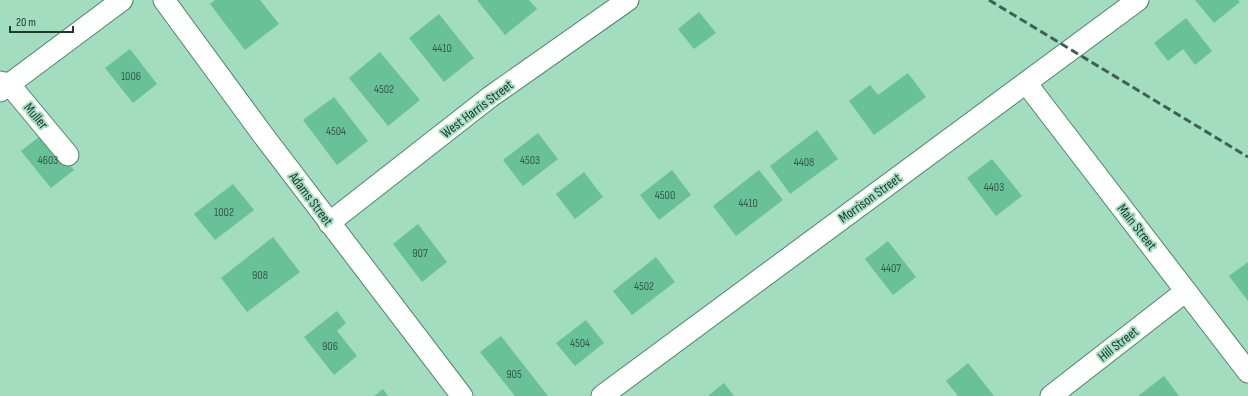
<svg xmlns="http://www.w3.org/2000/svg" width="1248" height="396" font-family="'Sofia Sans Condensed',sans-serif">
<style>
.building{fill:#68c198}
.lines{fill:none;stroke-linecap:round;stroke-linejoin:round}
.minor-casing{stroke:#4e866c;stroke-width:23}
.minor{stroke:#fff;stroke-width:21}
.rail{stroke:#406050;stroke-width:3;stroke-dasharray:8 4;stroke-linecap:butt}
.labels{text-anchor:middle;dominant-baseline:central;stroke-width:4;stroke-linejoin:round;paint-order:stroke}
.number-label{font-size:12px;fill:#345c48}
.street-label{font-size:14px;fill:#223a2e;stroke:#a2ddbf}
</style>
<rect width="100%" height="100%" fill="#a2ddbf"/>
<!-- building -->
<g class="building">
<polygon points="215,0 260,0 279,24 245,50 210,4"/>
<polygon points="477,0 529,0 537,9 505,35"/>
<polygon points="1195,0 1238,0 1240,2 1214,23"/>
<polygon points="699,12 716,33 694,49 678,29"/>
<polygon points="439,14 474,58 444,82 409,38"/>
<polygon points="1186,18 1212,51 1195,65 1183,49 1168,61 1154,43"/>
<polygon points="130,49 157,84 133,103 105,68"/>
<polygon points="380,52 420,100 388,126 349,78"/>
<polygon points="908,73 926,97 874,135 849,101 870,85 878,95"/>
<polygon points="334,97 368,141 337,165 303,120"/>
<polygon points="817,130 838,159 790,194 770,166"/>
<polygon points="44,133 74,170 51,188 21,151"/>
<polygon points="538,133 558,159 523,186 503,160"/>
<polygon points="992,159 1022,196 996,216 967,178"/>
<polygon points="672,170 691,195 659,220 640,195"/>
<polygon points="759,170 783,200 736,236 713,206"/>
<polygon points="584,172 603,197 575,219 556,194"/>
<polygon points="233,184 254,210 215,240 194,214"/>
<polygon points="418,224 447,262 422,282 393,244"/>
<polygon points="273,237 300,272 247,312 221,278"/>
<polygon points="888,241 916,277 893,295 865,259"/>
<polygon points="656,257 675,282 632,315 613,291"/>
<polygon points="1248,262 1248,301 1229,276"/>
<polygon points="337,311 346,323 337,331 357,356 334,375 304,337"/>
<polygon points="586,320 604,343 575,366 556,343"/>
<polygon points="501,336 548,396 515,396 480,352"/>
<polygon points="968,363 994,396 958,396 946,381"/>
<polygon points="1164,376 1179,396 1138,396"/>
<polygon points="724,383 734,396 708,396"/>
<polygon points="383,389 388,396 374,396"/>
</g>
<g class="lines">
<defs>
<g id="minor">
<polyline points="164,0 263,135 462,396"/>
<polyline points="0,82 9,84 68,155"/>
<polyline points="1026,83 1248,372"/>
<polyline points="0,91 122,0"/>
<polyline points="329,223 490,97 628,0"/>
<polyline points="602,396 1138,0"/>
<polyline points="1051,396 1186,291"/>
</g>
</defs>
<!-- minor casing -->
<use href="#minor" class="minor-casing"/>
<!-- minor -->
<use href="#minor" class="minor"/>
<!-- rail -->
<polyline class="rail" points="989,0 1248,157"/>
</g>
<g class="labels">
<!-- number labels -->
<g class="number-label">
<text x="442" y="48">4410</text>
<text x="131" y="76">1006</text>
<text x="384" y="89">4502</text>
<text x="336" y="131">4504</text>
<text x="48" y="160">4603</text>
<text x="530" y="160">4503</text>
<text x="804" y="162">4408</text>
<text x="994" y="187">4403</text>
<text x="665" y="195">4500</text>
<text x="748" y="203">4410</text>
<text x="224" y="212">1002</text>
<text x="420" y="253">907</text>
<text x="891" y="268">4407</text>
<text x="260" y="275">908</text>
<text x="644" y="286">4502</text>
<text x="580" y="343">4504</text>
<text x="330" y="346">906</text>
<text x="514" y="374">905</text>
</g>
<!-- street labels -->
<g class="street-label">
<text transform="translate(477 109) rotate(-37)">West Harris Street</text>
<text transform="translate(36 116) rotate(50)">Muller</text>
<text transform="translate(870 198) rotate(-36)">Morrison Street</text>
<text transform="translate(311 199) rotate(53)">Adams Street</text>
<text transform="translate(1137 227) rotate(52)">Main Street</text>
<text transform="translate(1118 344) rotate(-38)">Hill Street</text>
</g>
</g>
<!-- scale -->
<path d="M10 26v6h63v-6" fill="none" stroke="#223a2e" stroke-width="2"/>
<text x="16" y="26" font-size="12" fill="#223a2e" stroke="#a2ddbf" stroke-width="3" paint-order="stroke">20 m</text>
</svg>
